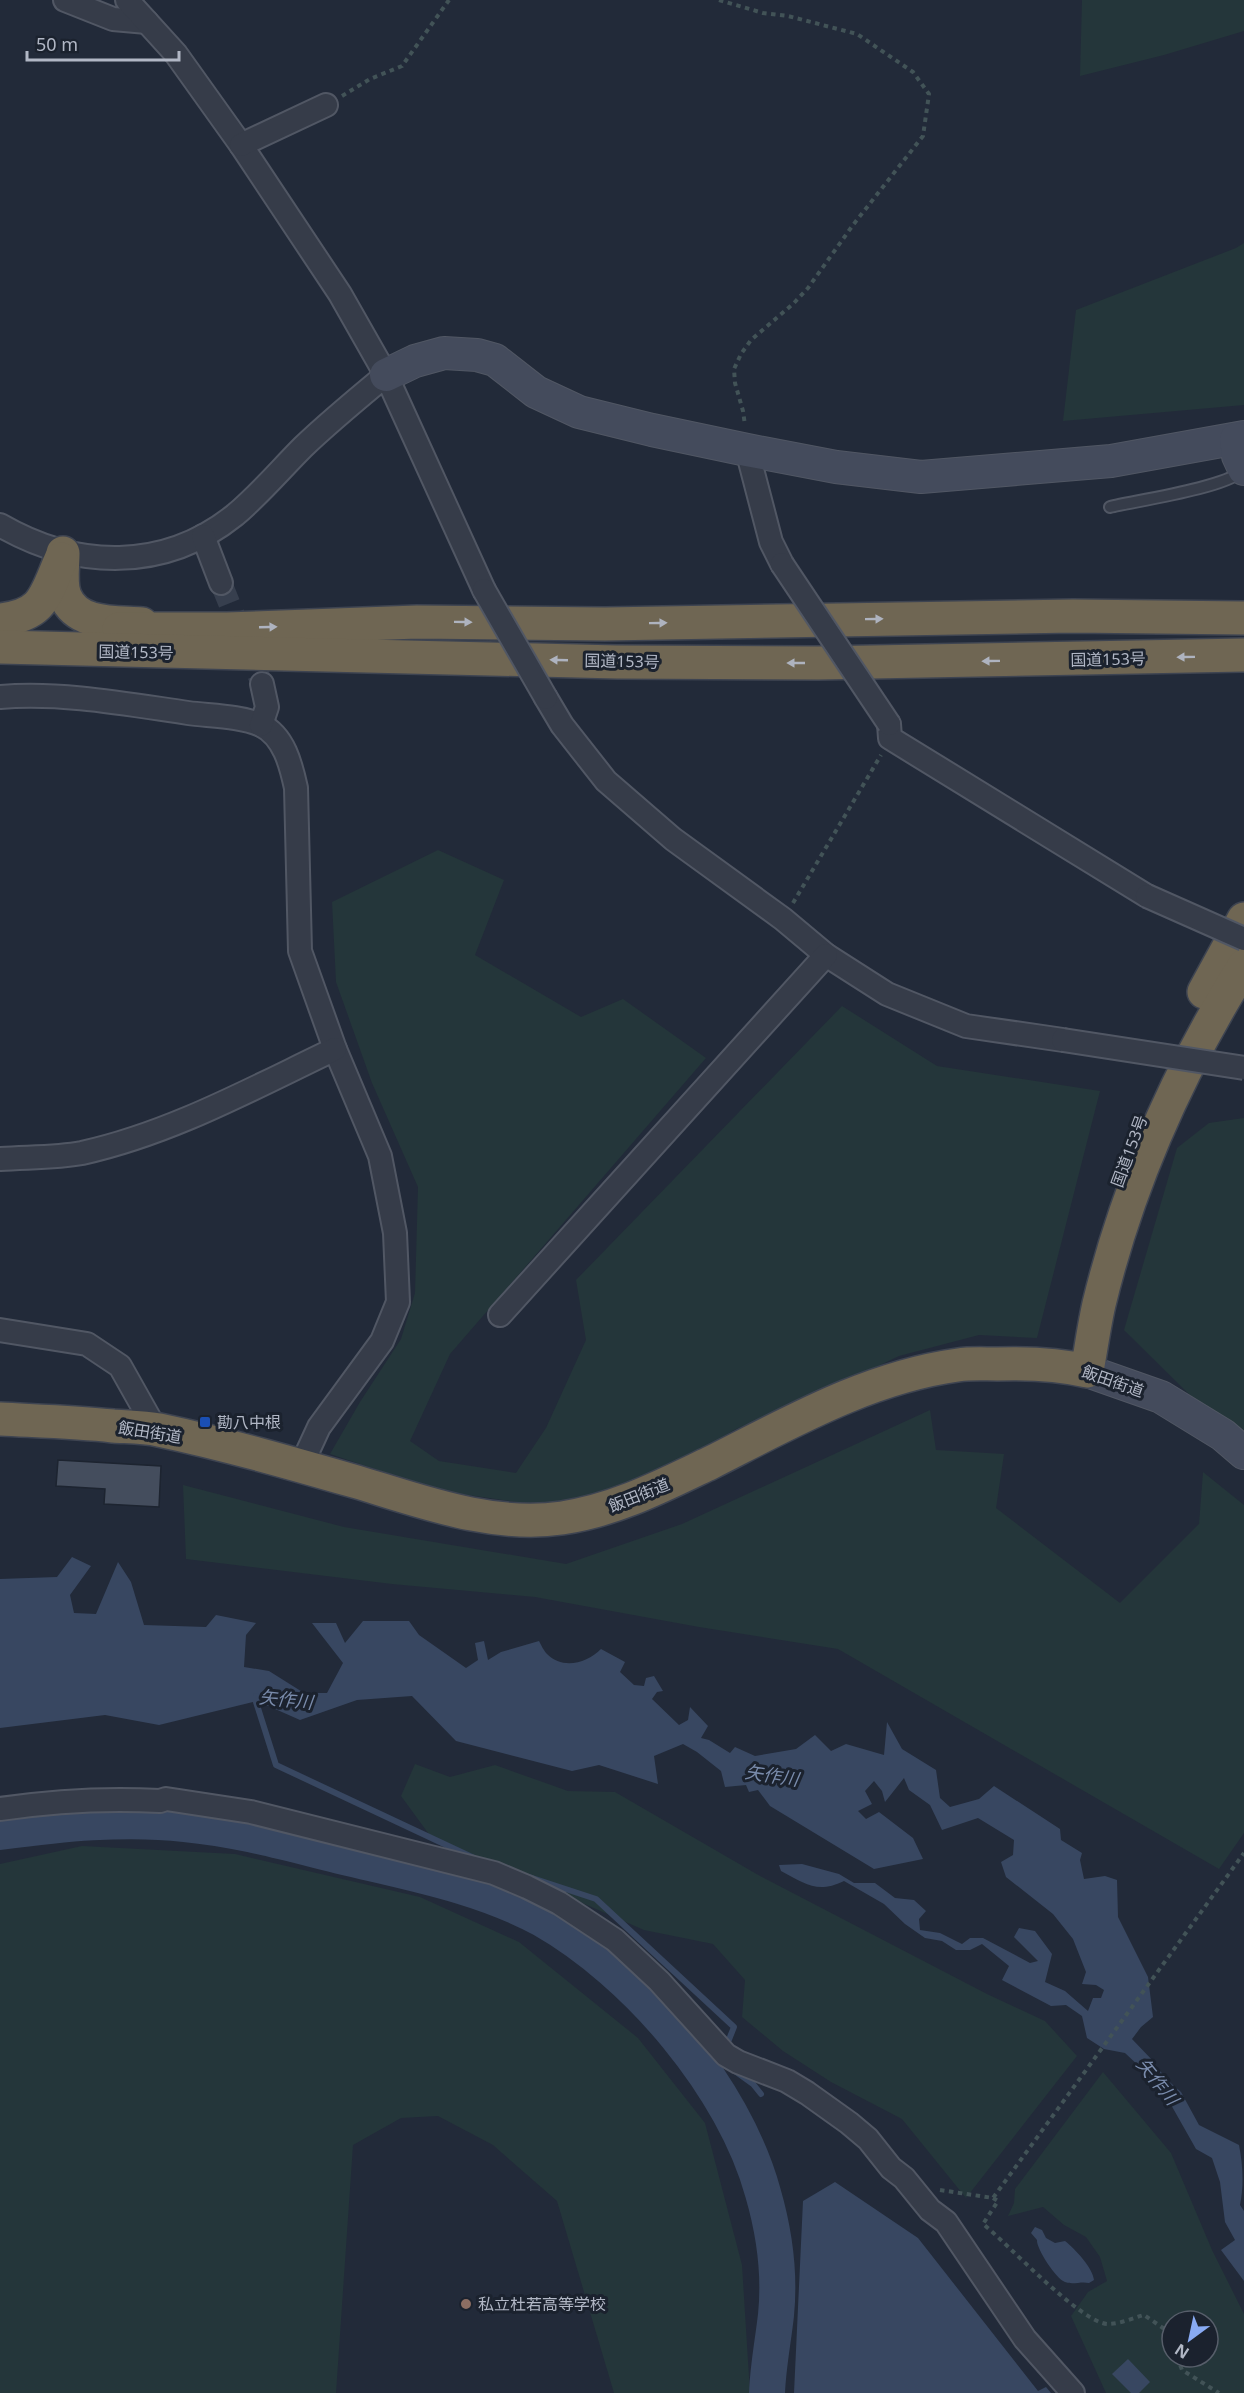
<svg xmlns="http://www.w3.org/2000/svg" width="1244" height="2393" font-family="'Noto Sans','Noto Sans JP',sans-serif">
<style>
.green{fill:#24363a;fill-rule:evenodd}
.water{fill:#384761}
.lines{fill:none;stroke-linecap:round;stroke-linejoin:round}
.stream{stroke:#384761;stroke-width:6}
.river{stroke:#384761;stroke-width:36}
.building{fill:#444d5d;stroke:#1d2430;stroke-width:1.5}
.street-tunnel{stroke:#373f4e;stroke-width:22;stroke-dasharray:22 11;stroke-linecap:butt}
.lane-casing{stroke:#515764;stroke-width:14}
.street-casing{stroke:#515764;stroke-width:26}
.secondary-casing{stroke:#515764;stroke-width:34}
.highway-casing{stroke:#3e4451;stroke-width:36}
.path{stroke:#425357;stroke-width:4;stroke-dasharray:4.5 4.5;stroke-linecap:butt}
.lane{stroke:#363c49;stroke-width:10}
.street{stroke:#363c49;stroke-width:22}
.secondary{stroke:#444b5c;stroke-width:32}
.highway{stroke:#6f6653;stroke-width:33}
.street-bridge-casing{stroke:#515764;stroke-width:26;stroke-linecap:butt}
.street-bridge{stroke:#363c49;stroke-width:22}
.oneway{fill:#aeb3bf}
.transit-dot{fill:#1a4fb4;stroke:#1b222e;stroke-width:2}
.education-dot{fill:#8d6e63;stroke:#1b222e;stroke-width:2}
.labels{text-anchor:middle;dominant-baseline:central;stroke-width:6;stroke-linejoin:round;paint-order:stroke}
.street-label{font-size:16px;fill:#b1b7c5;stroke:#1b222e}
.poi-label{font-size:16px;fill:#b1b7c5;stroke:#1b222e;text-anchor:start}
.water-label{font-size:18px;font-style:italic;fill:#7a8cac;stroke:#1b222e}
</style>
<rect width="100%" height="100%" fill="#222a39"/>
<!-- green -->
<g class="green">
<polygon points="1082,0 1244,0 1244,31 1164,55 1080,76"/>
<polygon points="1244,243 1244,405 1063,421 1076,310 1236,248"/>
<polygon points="438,850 504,880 475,955 581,1017 623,999 706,1058 450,1354 410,1441 439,1461 516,1473 546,1428 586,1340 576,1280 842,1006 937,1066 1100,1091 1037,1338 979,1335 899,1356 837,1386 736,1429 635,1489 552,1507 440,1491 330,1454 360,1402 401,1339 415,1293 418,1187 372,1083 336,982 332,902"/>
<polygon points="1244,1118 1244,1430 1196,1401 1124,1330 1177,1148 1209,1123"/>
<polygon points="930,1410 936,1450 1004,1454 996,1508 1120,1603 1199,1524 1203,1472 1244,1505 1244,1833 1219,1869 838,1649 699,1627 535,1597 392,1584 186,1559 183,1485 344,1527 566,1564 682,1524"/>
<polygon points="415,1764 450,1777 495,1765 568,1791 615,1792 760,1876 987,1994 1045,2021 1077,2056 966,2198 902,2119 831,2082 783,2051 742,2017 745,1980 713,1944 644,1930 431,1837 401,1796"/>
<polygon points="82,1846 235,1854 420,1897 519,1942 638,2038 705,2123 742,2265 750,2393 614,2393 557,2201 493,2145 438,2116 401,2118 353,2145 336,2393 0,2393 0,1864"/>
<path d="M1103,2072l68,81 41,97 32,64v79h-138l-35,-77 17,-24 19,-11 -7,-24 -14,-20 -22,-12 -21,-18 -35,9 6,-13 1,-14zM1172,2321h36v36h-36z"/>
</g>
<!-- water -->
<g class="water">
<path d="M72,1557l19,9 -21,29 4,18 22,1 22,-52 13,20 13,43 62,2 10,-12 40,8 -10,12 -2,32 25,4 35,22h23l16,-30 -31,-40h24l9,20 18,-22h46l10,14 47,33 12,-8 -3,-17 9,-2 4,19 13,-8 38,-11c2,4 5,10 8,13 16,16 40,9 54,-5l24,13 -5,10 14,13 10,1 2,-8 8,-2 9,15 -6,1 -5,7 27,26 9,-5 2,-13 18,19 -7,12 8,2 21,13 5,-6 20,9 41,-7 19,-14 16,16 15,-7 38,11 3,-33 15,27 34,21 4,28 10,9 29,-8 15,-13 66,43 1,11 21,13 -2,7 4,19 21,-3 12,4 1,37 30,60 5,40 -12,10 -9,12 23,24 10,15 16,14 18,33 40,20c4,21 5,40 1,60l4,6v70l-23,-31 14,-10 -10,-18 -5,-40 -8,-24 -16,-9 -26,-46 -29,-35 -16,-15 -21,-4 -17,-11 -5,-22 -16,-11 -15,1 -49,-26 7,-14 -27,-22 -12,6h-14l-14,-9 -17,-3 -20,-14 -21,-20 -40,-23c-27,13 -38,3 -63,-10l-2,-6 23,-1 37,10 15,9h21l20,15 19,2 12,11 -7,8 1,11 20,3 22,11 8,-6h13l47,25 8,-2 -24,-24 5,-9 16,3 17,23 -7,28 20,9 23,20 5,-13h8l3,-8 -8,-5 -14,-1 4,-12 -13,-33 -20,-25 -47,-37 -5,-15 12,-7 1,-15 -36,-22 -36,12 -12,-25 -21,-15 -5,-12 -19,24 -3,-11 -8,-10 -9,10 7,13 -14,7 8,8 13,-7 34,26 10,21 -49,10 -104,-63 -12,-16 -9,2 -3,-7 -21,2 -4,-16 -24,-19 -14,-8 -29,12 4,28 -59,-19 -27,6 -116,-30 -44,-45 -55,4 -57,20 -43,-19 -98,24 -54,-10 -105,13v-149l57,-2z"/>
<polygon points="835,2182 918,2238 1038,2391 1046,2387 1051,2393 794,2393 803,2201"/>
<path d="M1035,2227l7,3 4,8 9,5 10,-2c10,8 28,27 29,39l-5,3c-8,-2 -16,2 -24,-1 -9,-3 -29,-34 -28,-42l-6,-7z"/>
<polygon points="1128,2359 1150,2382 1139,2393 1131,2393 1112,2374"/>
</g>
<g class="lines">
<!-- stream -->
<g class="stream">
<polyline points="256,1696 256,1702 276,1765 474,1858"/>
<polyline points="529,1877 596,1899 734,2027 726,2047"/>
<polyline points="735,2071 753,2084 761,2094"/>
</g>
<!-- river -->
<path class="river" d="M0,1832c61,-8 123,-15 185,-8 54,5 106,20 159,33 67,16 137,29 198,62 95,54 192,168 221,274 11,38 17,82 13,122 -3,27 -8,51 -9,78"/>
</g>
<!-- building -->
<polygon class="building" points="58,1460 161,1466 159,1507 104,1504 105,1489 56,1486"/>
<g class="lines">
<!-- street-tunnel -->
<polyline class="street-tunnel" points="221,583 262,684"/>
<defs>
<path id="lane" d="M1110,507c25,-6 118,-20 131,-36"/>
<g id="street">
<polyline points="65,0 113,19 147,22"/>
<polyline points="127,0 176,54 241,145 340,294 386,375 484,590"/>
<polyline points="241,145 326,105"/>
<polyline points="747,450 771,542 782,564"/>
<path d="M0,525c76,44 164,47 235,-10 25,-21 45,-45 68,-68 26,-25 54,-48 83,-72"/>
<polyline points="203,536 221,583"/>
<path d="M0,697c63,-5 126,7 188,16 23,3 52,3 73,12 23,11 30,40 35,63l4,163 35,98 45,107 15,77 3,69 -16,39 -63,86 -18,39"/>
<polyline points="546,698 562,725 606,781 673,839 783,919 826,955 887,994 966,1026 1063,1040"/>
<polyline points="889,724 890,738 1147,896"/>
<polyline points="261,725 267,707 262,684"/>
<path d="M0,1159c27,-2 56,-1 82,-6 90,-20 171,-65 253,-104"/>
<polyline points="500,1315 826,955"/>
<polyline points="0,1330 87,1344 120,1366 156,1430"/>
<path d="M0,1809c54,-8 106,-11 160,-8l6,-2 85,13 243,61 33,14 32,16 56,37 44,41 67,74 12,7 49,19 20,12 42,30 19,16 23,29 13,10 26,32 16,12 79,117 48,54"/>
</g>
<g id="secondary">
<polyline points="386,375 415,361 444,353 477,355 495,360 536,392 579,412 652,430 747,450 836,467 921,477 1111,461 1244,437"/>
<polyline points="1236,439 1238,456 1244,469"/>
<polyline points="1087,1371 1161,1397 1223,1435 1244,1453"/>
</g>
<g id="highway">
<path d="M63,553c0,14 -3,31 2,43 12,30 51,26 77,28"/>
<path d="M0,620c44,-5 45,-24 61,-61"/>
<polyline points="119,629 227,629 417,622 605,624 1073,616 1244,618"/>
<polyline points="0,647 617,662 818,663 1244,655"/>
<polyline points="1204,992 1244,919"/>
<path d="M0,1419c38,2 76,3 113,7 15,1 31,1 46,4 66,14 132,33 198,52 66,20 135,46 205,36 54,-8 100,-32 148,-55 79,-40 159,-86 248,-98 13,-2 26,-1 39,-1 31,-1 60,0 90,7 4,-22 7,-45 12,-67 29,-120 80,-234 145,-338"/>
</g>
</defs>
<!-- lane casing -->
<use href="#lane" class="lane-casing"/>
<!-- street casing -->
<use href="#street" class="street-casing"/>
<!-- secondary casing -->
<use href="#secondary" class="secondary-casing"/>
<!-- highway casing -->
<use href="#highway" class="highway-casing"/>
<!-- path -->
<g class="path">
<polyline points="719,0 763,13 788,16 857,34 913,72 929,94 923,136 853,225 808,288 794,303 751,340 741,354 734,369 735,383 743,411 745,425"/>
<polyline points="342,96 370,79 402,66 449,0"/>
<polyline points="793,903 881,755"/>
<polyline points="940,2190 993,2198 1244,1853"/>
<path d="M993,2198l5,3 -15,23c24,19 99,100 125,100 12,0 25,-6 36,-9l19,13 9,15"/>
<polyline points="1177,2357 1182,2370 1219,2393"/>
</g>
<!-- lane -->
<use href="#lane" class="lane"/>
<!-- street -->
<use href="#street" class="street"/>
<!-- secondary -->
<use href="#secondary" class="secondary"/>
<!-- highway -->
<use href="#highway" class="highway"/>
<defs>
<g id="street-bridge">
<polyline points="782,564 889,724"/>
<polyline points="484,590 546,698"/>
<polyline points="1147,896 1244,939"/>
<polyline points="1063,1040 1244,1068"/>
</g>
</defs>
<!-- street-bridge casing -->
<use href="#street-bridge" class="street-bridge-casing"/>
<!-- street-bridge -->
<use href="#street-bridge" class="street-bridge"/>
</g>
<!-- one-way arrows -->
<defs><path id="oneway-solid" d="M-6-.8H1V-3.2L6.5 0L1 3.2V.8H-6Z" transform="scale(1.5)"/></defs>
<g class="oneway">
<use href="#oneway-solid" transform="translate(874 619) rotate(-1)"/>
<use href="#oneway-solid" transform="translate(463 622) rotate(1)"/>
<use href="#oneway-solid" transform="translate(658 623) rotate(-1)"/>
<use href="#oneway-solid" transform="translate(268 627) rotate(-2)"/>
<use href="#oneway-solid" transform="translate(1186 657) rotate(179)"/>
<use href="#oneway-solid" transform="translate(559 660) rotate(-178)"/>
<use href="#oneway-solid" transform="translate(991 661) rotate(179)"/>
<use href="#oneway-solid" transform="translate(796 663) rotate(-180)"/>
</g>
<!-- markers -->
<rect class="transit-dot" x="199" y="1416" width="12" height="12" rx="3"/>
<circle class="education-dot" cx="466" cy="2304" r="6"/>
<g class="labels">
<!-- street labels -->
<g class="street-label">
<text transform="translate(136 652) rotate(1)">国道153号</text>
<text transform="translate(1108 659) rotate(-1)">国道153号</text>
<text transform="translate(622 661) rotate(1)">国道153号</text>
<text transform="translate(1129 1151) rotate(-70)">国道153号</text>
<text transform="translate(1113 1381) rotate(19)">飯田街道</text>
<text transform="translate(150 1432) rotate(9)">飯田街道</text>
<text transform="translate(639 1495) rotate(-22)">飯田街道</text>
</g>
<!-- poi labels -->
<g class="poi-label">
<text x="217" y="1422">勘八中根</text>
<text x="478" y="2304">私立杜若高等学校</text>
</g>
<!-- water labels -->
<g class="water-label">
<text transform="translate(286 1699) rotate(6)">矢作川</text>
<text transform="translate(772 1775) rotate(9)">矢作川</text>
<text transform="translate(1158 2081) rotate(51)">矢作川</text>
</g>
</g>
<!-- north arrow -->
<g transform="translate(1190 2339) rotate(213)"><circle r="28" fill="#1b222e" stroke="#575e6a" stroke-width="1.5"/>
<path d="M0-4.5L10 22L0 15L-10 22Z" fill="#88aaf3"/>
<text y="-9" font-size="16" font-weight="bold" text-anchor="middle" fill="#b1b7c5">N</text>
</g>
<!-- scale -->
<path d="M27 51v9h152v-9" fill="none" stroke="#b1b7c5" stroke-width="3"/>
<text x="36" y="51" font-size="18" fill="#b1b7c5" stroke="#1b222e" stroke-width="4.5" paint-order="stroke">50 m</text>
</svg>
